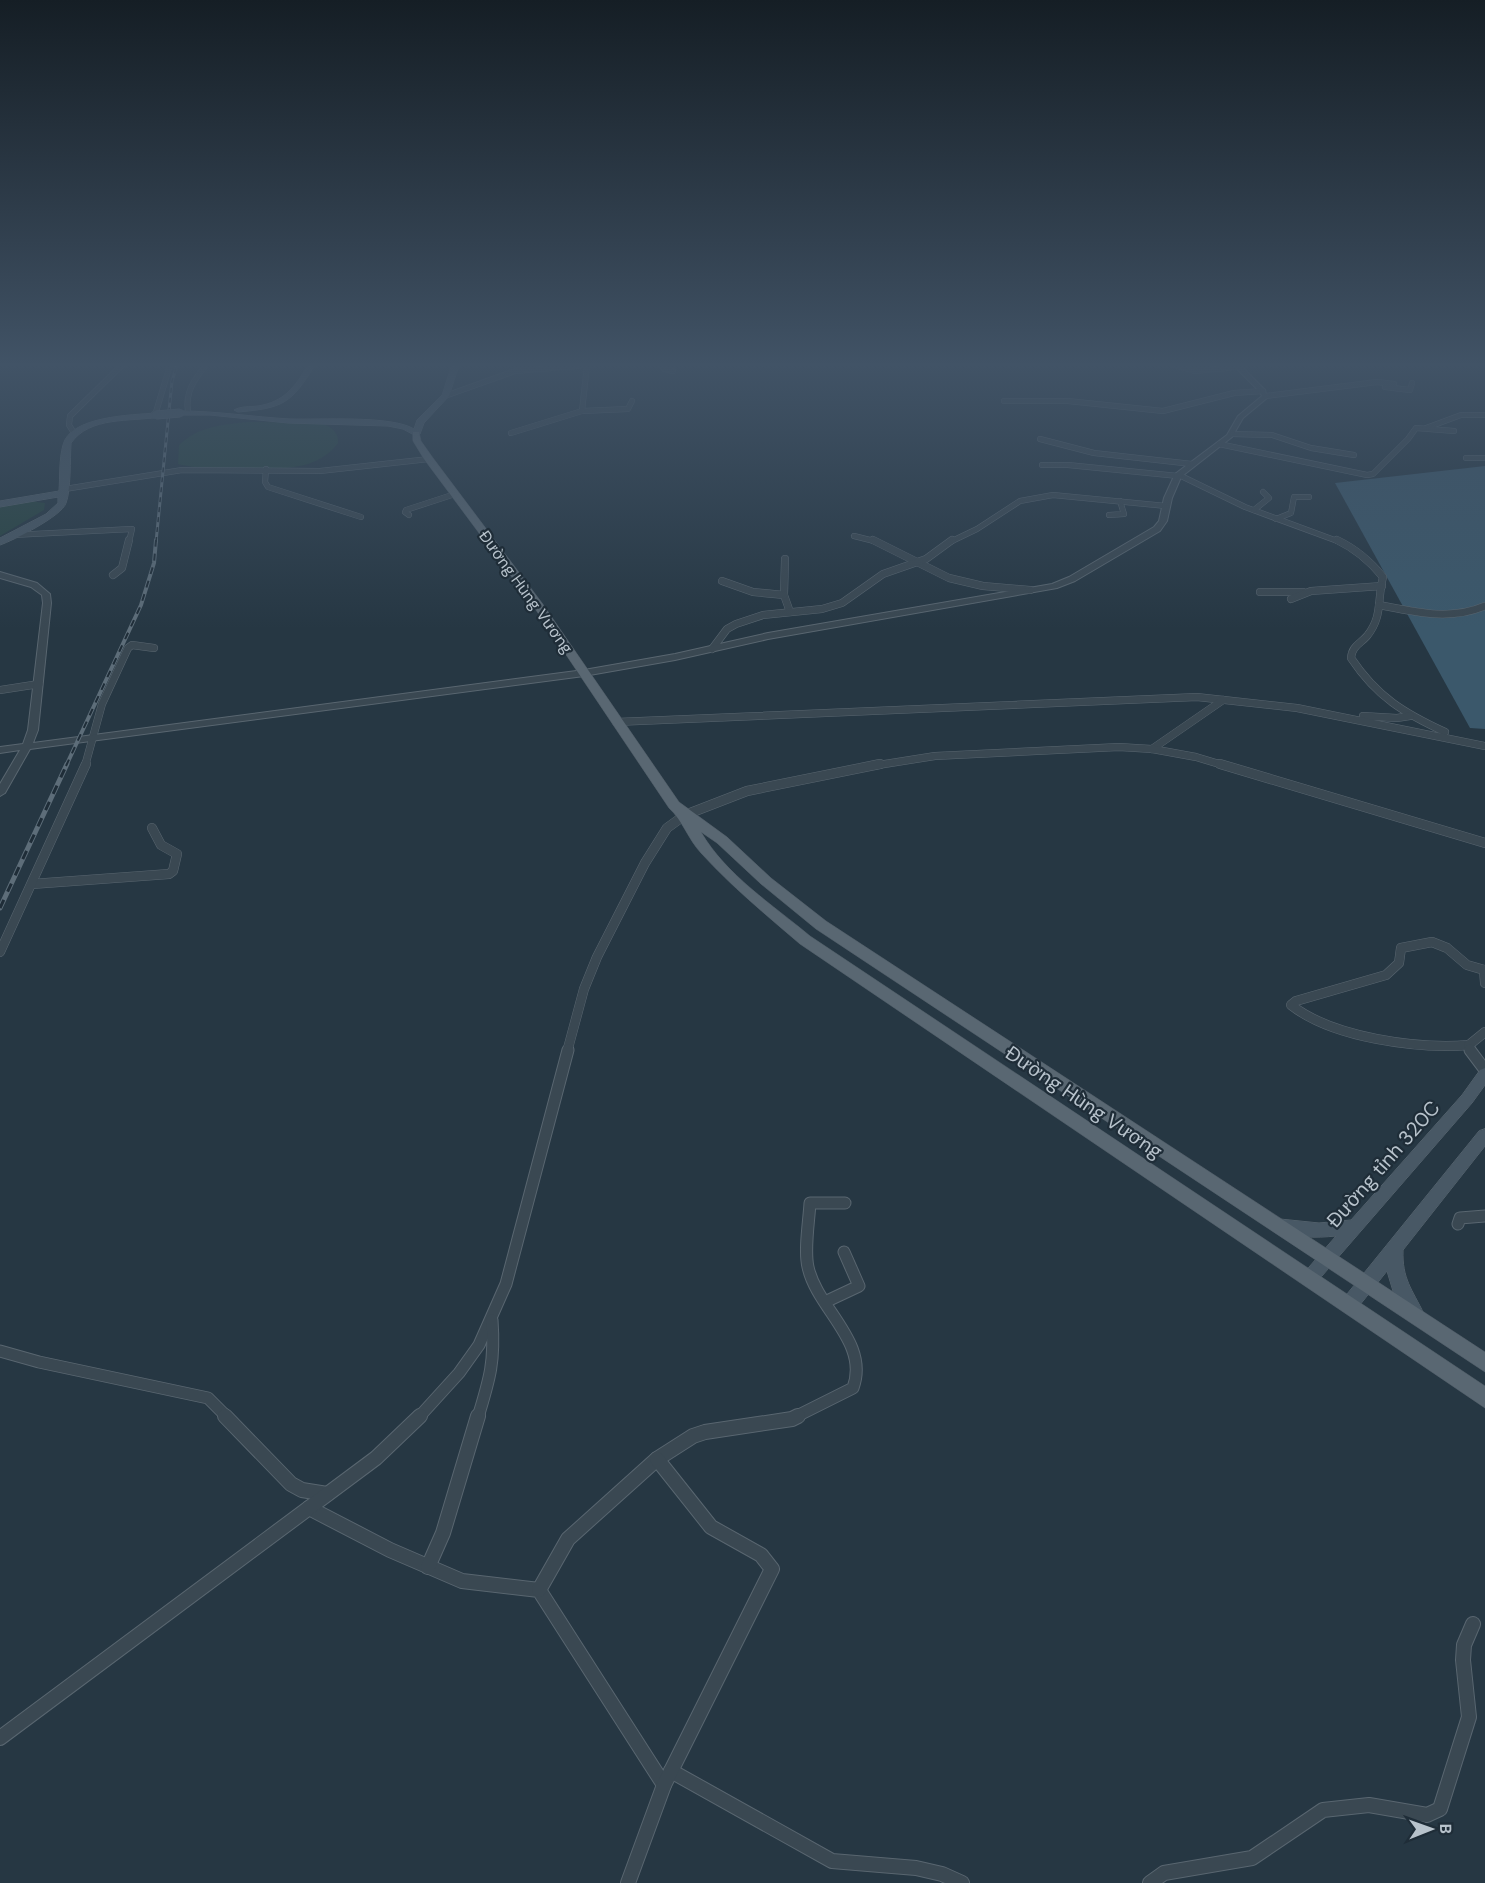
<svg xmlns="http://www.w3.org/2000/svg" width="1485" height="1883" font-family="'DM Sans',sans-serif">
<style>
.green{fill:#284442}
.water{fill:#3b586b}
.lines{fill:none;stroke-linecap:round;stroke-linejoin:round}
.minor-far4-casing{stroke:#596670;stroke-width:6}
.minor-far3-casing{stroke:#596670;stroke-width:8}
.minor-far2-casing{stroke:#596670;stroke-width:10}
.minor-far1-casing{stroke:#596670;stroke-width:13}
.minor-casing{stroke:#596670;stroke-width:16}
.tertiary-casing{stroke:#596670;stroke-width:2}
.secondary-casing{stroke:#596670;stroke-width:1}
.primary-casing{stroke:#47545f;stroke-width:1}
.minor-far4{stroke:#3a4852;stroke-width:5}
.minor-far3{stroke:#3a4852;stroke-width:7}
.minor-far2{stroke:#3a4852;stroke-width:9}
.minor-far1{stroke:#3a4852;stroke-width:11}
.minor{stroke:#3a4852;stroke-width:14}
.tertiary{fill:#3a4852;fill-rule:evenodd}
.secondary{fill:#485865;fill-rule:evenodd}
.primary{fill:#596772;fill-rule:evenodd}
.rail-far2-casing{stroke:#5d6d79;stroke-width:3}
.rail-far1-casing{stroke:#5d6d79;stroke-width:4}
.rail-casing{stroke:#5d6d79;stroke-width:5}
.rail-far2{stroke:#1f2d38;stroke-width:1.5;stroke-dasharray:5;stroke-linecap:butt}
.rail-far1{stroke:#1f2d38;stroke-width:2;stroke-dasharray:7;stroke-linecap:butt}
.rail{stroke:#1f2d38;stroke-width:3;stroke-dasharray:9;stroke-linecap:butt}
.secondary-bridge-casing{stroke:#596670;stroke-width:9;stroke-linecap:butt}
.secondary-bridge{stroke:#485865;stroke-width:8}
.labels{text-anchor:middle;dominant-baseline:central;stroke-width:4.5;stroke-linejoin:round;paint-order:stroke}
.far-street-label{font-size:16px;fill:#b8c3cc;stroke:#1f2d38}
.street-label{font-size:20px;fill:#b8c3cc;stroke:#1f2d38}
</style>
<rect width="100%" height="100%" fill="#263743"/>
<!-- green -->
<g class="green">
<path d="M248,422l72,1c10,3 19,8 18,20 -7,10 -18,17 -30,21 -25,8 -105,7 -130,0l1,-19c20,-19 43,-20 69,-23z"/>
<polygon points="30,501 45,503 44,510 0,536 0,506"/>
</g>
<!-- water -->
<polygon class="water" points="1485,466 1485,729 1470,728 1335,483"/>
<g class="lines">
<defs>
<g id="minor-far4">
<polyline points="662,365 664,369 673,371"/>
<polyline points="1175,365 1194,371 1237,367"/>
<polyline points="1385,387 1410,390 1412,383"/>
<polyline points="445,396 515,371 587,365"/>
<polyline points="1266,396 1377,382 1394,384"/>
<polyline points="1004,401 1068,401 1163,411 1234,393 1263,391"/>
<polyline points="582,411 587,365"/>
<path d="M188,412c-3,-20 6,-32 18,-47"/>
<polyline points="152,416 156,412 170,365"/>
<polyline points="1426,428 1461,415 1485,415"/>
<polyline points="74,433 69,425 70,416 122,365"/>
<polyline points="511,433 582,411 628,409 632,401"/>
<polyline points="1232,434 1272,435 1311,448 1354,455"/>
<polyline points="1040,439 1094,453 1192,464"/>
<polyline points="1219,444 1367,475 1373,474 1408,439 1416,428 1454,431"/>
<polyline points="1466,458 1485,458"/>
<polyline points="1042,465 1068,465 1178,476"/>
<polyline points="266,469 265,482 268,487 361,517"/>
<polyline points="1179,475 1245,507 1340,542"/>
<polyline points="65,489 182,470 320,471 429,459"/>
<polyline points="1254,510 1269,498 1263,492"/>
<polyline points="409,515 405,512 406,510 455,494"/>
<polyline points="1109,515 1124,514 1120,501"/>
<polyline points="1276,519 1291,513 1294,497 1309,497"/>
<polyline points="13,535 132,529 129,542"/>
<polyline points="854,536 878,542"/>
<polyline points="950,542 977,529 1020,501 1053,495 1166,506"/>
</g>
<g id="minor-far3">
<polyline points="873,540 949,578 983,586 1030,590"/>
<path d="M1337,540c19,9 33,21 46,37 -6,23 0,39 -16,59 -7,8 -15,10 -16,22 26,39 53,55 94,74"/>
<polyline points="785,559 784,595 790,612"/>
<polyline points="113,575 122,568 129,540"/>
<polyline points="722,581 753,592 784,595"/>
<polyline points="1260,592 1303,592"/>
<polyline points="1291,599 1311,591 1382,586"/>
<path d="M1379,605c36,7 71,16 106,1"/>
<polyline points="712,649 727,629 736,624 763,615 822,609 842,603 883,574 926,559 952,540"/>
<polyline points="0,690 39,684"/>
<polyline points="1363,716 1397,718 1410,716"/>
<polyline points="616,722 1197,697 1297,708 1485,746"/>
<polyline points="1152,749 1223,700"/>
<polyline points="85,766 102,704 128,648 132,645 154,648"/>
<polyline points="872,766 935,756 1119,747 1152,749 1196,757 1226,766"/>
</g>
<g id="minor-far2">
<polyline points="1220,764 1485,843"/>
<polyline points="32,884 169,874 173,871 177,854 161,845 152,828"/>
<polyline points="0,952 86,764"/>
<polyline points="1484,970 1485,983"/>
<path d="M1469,1045c-52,4 -136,-7 -178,-40l5,-4 90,-26 13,-12 2,-15 31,-6 15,6 20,17 17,5"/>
<polyline points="567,1052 584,989 597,957 645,863 667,828 685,815 747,791 880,764"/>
<polyline points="1471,1052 1469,1045 1485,1032"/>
</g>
<g id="minor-far1">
<polyline points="1470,1050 1485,1070"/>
<polyline points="1458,1224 1460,1218 1485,1216"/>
<polyline points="825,1302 859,1286 844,1252"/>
<polyline points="0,1351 39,1362 208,1398 227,1417"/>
<polyline points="419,1417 459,1373 479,1345 506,1284 568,1050"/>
<path d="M478,1417c12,-39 17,-56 14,-97"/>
<path d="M795,1417l58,-29c17,-46 -36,-79 -45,-121 -4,-17 1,-46 2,-64h35"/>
</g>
<g id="minor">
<polyline points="225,1416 291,1484 302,1490 327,1494"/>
<polyline points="309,1508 390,1550 462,1581 539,1590 664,1785"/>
<polyline points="428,1567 443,1533 478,1416"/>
<polyline points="539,1590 568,1539 657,1459 693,1436 705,1432 792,1419 798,1416"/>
<polyline points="0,1738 376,1458 420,1416"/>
<polyline points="671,1771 832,1861 916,1868 942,1874 962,1883"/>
<polyline points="628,1883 664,1785 772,1569 761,1555 711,1527 657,1459"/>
<polyline points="1150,1883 1164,1873 1252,1858 1323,1810 1369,1805 1427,1815 1440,1809 1469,1717 1463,1660 1464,1645 1473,1624"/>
</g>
<polygon id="tertiary" points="1233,365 1240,365 1265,390 1267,398 1243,418 1232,437 1181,477 1172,498 1167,521 1160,531 1075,581 1057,588 768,639 675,660 584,676 30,749 5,793 0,796 0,784 20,750 0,753 0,747 23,744 28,730 43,603 42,595 31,587 0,578 0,572 37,583 50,594 51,603 38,730 33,743 584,670 675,654 768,633 1052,584 1069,577 1154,527 1159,521 1164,498 1175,474 1227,435 1238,416 1262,396 1260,392"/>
<g id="secondary">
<path d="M308,365h7c-24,39 -32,43 -77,47l-4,-2c7,-4 16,-3 24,-4 26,-4 37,-19 50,-41z"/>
<path d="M452,365h7l-10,31 -25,27 -4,11 -4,2 -13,-7 -15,-3 -100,-3 -78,-8h-30l-4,-2 4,-2c37,0 73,6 110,8 30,1 101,-4 124,10l3,-9 25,-25z"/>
<path d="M156,413l4,2 -1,2c-29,5 -69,-1 -88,26 -1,16 0,47 -5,60 -4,13 -52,37 -66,42v-7l46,-24 12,-11v-6l-58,10v-6l59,-10c1,-14 0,-32 4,-46 7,-29 69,-30 93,-32z"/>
<path d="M1485,1068v17l-13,18 -157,181 -6,3 -6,-3 -3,-5 3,-5 33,-38c-20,2 -43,2 -62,-5l-2,-5 2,-5 6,-2 39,4 32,-3 111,-125 18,-25z"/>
<path d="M1485,1129v17l-82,104c-1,29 9,39 21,64l-3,6 -6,2 -6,-2 -16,-29 -6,-20 -32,40 -6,2 -6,-2 -3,-6 3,-6 136,-168z"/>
</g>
<path id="primary" d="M413,432h6l2,9 12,17 109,145 137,199 48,35 44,41 55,43 659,431v20l-669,-443 -55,-45 -44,-41 -16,-11c25,43 72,73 109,104l675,450v22l-685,-464c-35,-30 -69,-58 -99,-91 -13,-14 -18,-32 -32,-45l-135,-201 -110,-148 -11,-18z"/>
</defs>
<!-- minor-far4 casing -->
<use href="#minor-far4" class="minor-far4-casing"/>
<!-- minor-far3 casing -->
<use href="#minor-far3" class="minor-far3-casing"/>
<!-- minor-far2 casing -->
<use href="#minor-far2" class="minor-far2-casing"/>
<!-- minor-far1 casing -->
<use href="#minor-far1" class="minor-far1-casing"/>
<!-- minor casing -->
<use href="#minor" class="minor-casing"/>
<!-- tertiary casing -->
<use href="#tertiary" class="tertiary-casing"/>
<!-- secondary casing -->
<use href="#secondary" class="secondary-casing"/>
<!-- primary casing -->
<use href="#primary" class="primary-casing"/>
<!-- minor-far4 -->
<use href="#minor-far4" class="minor-far4"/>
<!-- minor-far3 -->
<use href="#minor-far3" class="minor-far3"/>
<!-- minor-far2 -->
<use href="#minor-far2" class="minor-far2"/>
<!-- minor-far1 -->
<use href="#minor-far1" class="minor-far1"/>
<!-- minor -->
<use href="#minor" class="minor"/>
<!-- tertiary -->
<use href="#tertiary" class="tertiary"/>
<!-- secondary -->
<use href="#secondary" class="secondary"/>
<!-- primary -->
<use href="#primary" class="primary"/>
<defs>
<polyline id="rail-far2" points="156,542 172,381 177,365"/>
<polyline id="rail-far1" points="66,766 141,605 154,563 156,540"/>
<polyline id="rail" points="0,908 67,764"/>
</defs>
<!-- rail-far2 casing -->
<use href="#rail-far2" class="rail-far2-casing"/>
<!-- rail-far1 casing -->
<use href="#rail-far1" class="rail-far1-casing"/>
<!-- rail casing -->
<use href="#rail" class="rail-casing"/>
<!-- rail-far2 -->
<use href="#rail-far2" class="rail-far2"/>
<!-- rail-far1 -->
<use href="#rail-far1" class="rail-far1"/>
<!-- rail -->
<use href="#rail" class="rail"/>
<defs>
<polyline id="secondary-bridge" points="156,415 180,413"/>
</defs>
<!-- secondary-bridge casing -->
<use href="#secondary-bridge" class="secondary-bridge-casing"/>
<!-- secondary-bridge -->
<use href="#secondary-bridge" class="secondary-bridge"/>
</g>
<!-- sky -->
<linearGradient id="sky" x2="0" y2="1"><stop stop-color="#151e25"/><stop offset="0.58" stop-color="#415366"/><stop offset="1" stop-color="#415366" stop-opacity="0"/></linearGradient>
<rect width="1485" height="629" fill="url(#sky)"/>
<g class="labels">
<!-- far-street labels -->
<g class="far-street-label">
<text transform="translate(526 592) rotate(54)">Đường Hùng Vương</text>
</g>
<!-- street labels -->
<g class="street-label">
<text transform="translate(1084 1102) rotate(34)">Đường Hùng Vương</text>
<text transform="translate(1383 1164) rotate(-49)">Đường tỉnh 320C</text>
</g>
</g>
<!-- north arrow -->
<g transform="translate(1431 1829) rotate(89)" stroke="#1f2d38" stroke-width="4.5" paint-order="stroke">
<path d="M0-4.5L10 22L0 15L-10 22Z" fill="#b8c3cc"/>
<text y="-9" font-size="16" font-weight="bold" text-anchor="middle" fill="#b8c3cc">B</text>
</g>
</svg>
